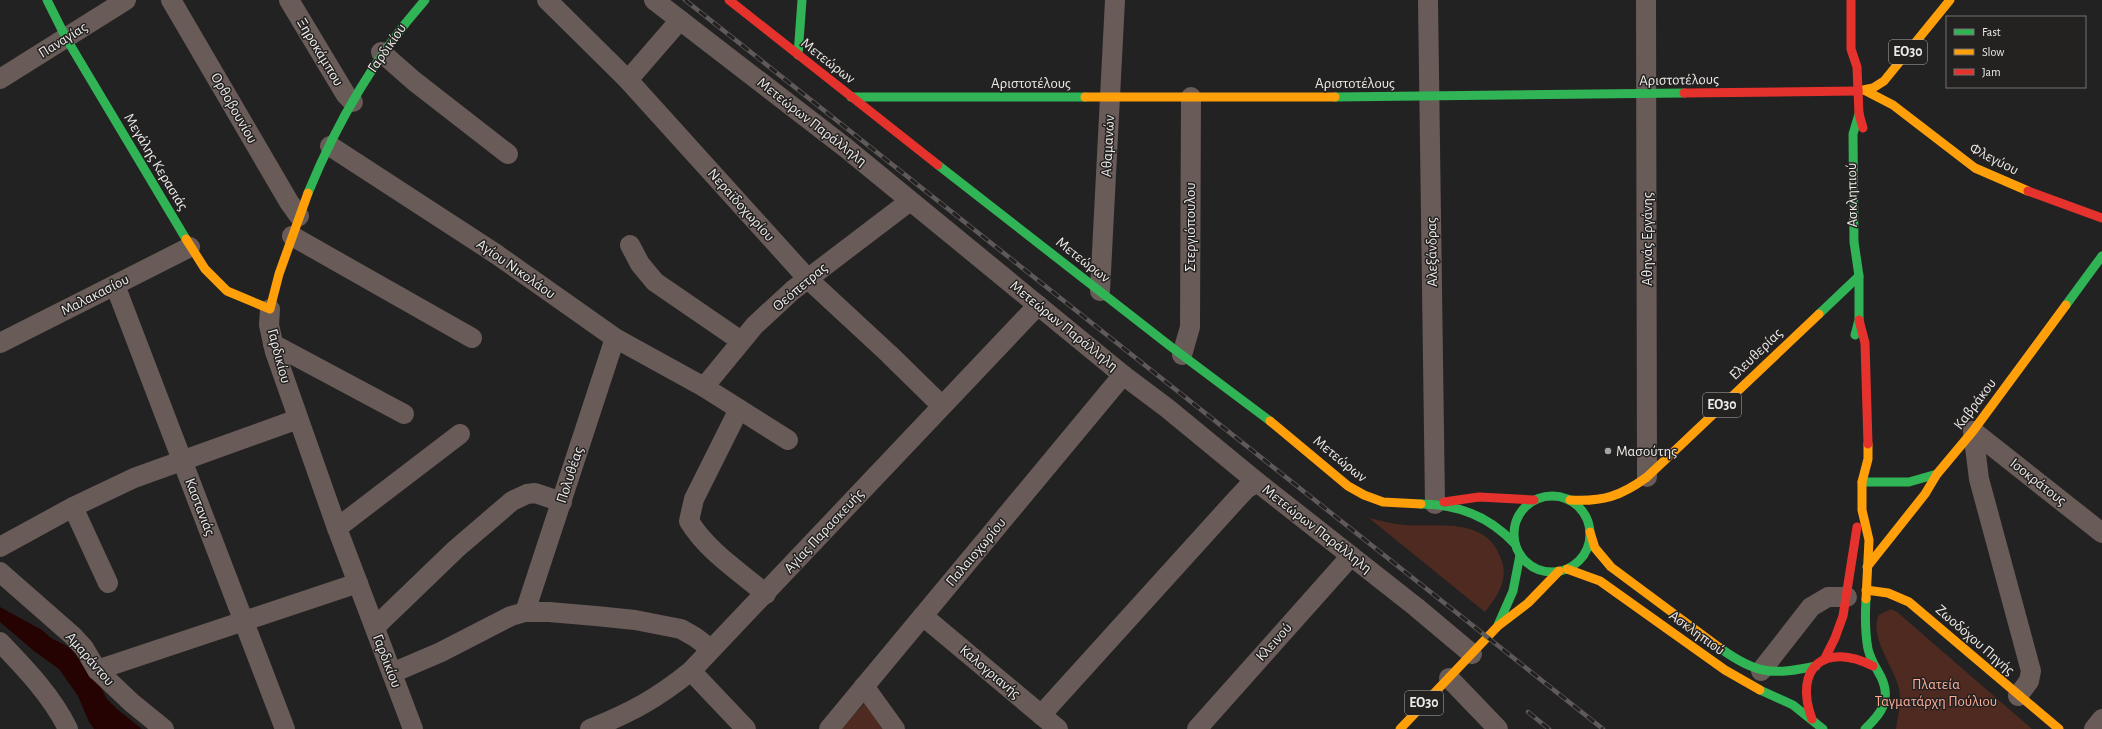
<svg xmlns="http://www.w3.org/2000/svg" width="2102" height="729" font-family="'Alegreya Sans',sans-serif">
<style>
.green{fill:#4f2a21}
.water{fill:#260303}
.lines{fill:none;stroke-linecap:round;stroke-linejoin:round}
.street{stroke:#685b58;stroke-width:20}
.fast{stroke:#30b455;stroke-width:9}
.slow{stroke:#ff9f0a;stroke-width:9}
.jam{stroke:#e5322d;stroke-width:9}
.rail-casing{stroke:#5f5a59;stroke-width:4.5}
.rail{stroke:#242121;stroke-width:3;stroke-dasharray:9;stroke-linecap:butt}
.poi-dot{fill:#a6a5a4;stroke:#242121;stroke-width:1.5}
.labels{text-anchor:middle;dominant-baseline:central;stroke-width:3;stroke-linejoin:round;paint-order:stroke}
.shield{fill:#242121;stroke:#b1aeae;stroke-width:1}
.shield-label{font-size:14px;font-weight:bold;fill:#edebea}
.street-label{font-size:15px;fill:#edebea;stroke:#242121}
.poi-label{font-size:15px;fill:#edebea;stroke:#242121;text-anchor:start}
.park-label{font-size:15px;fill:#fdac98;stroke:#242121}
</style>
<rect width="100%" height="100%" fill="#232222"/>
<!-- green -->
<g class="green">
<path d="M1369,518c12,3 24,6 36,7 35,2 82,-8 96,34 8,21 -3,36 -16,53z"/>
<path d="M1891,609l6,3 135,117h-136c2,-14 6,-26 3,-40 -4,-21 -31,-53 -20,-74z"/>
<polygon points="866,702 886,729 841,729"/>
</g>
<!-- water -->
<polygon class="water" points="0,607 42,630 51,638 83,654 107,699 117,709 142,729 94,729 89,722 78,696 59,669 34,651 0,622"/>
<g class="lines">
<!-- street -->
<g class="street">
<polyline points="171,0 289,202 299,216"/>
<polyline points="289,0 346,95 353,102"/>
<polyline points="547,0 628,80 808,279 889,354 941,405"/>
<polyline points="654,0 846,148 1123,375 1167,408 1257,482 1416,607 1472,654"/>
<polyline points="1428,0 1435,504"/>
<polyline points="1646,0 1647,477"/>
<polyline points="381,52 414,81 508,154"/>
<polyline points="0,79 126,0"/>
<polyline points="628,80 680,20"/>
<polyline points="330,146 496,254 615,338 704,387 788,440"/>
<polyline points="292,236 472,338"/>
<polyline points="630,245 640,264 655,282 741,341"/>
<polyline points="115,285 285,729"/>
<polyline points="1100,291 1115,0"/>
<polyline points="270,309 269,325 275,352 337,528 413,729"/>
<polyline points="0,343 190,247"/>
<polyline points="273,344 404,414"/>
<polyline points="1182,355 1190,327 1191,97"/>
<polyline points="704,387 755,325 793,290 910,201"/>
<path d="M739,409l-45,90 -5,22c18,30 51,51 77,73"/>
<polyline points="1973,431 1979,479 2031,671 2029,681 2018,696"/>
<polyline points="1973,431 2102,533"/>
<polyline points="73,507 108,583"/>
<polyline points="337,528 460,434"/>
<polyline points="0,547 73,507 134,478 298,419"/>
<polyline points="0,572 73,636 84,648 97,670 132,703 164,729"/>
<polyline points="525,612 615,338"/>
<polyline points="923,616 1058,729"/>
<polyline points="375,627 456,549 512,501 527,494 535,493 562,502"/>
<path d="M0,642c25,26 52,54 68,87"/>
<polyline points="97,670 358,583"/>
<polyline points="691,671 746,729"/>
<polyline points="1761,671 1811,607 1828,597 1847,597"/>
<polyline points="392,673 441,652 511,616 525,612 549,612 596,616 635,620 681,629 695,637 711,649"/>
<polyline points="1449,678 1498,729"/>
<polyline points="864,686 895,729"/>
<polyline points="1041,715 1233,503 1246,489 1257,482"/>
<path d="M590,729c42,-17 66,-30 101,-58l347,-366"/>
<polyline points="829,729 1123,375"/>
<polyline points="1197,729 1351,556"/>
<polyline points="2094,729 2102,719"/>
</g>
<!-- fast -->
<g class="fast">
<polyline points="47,0 66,38 186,239"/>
<polyline points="798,55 802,0"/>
<polyline points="851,97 1085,97"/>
<polyline points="1335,97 1684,93"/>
<polyline points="938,165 1170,346 1270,421"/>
<path d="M308,193c29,-71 66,-135 117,-193"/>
<polyline points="2066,305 2102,256"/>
<polyline points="1819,314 1859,276"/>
<polyline points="1855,335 1859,320 1859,276 1854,242 1853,134 1859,114"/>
<polyline points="1862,482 1909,482 1937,474"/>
<circle cx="1552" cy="534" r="38"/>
<path d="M1421,504c37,0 68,12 94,40"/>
<polyline points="1498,625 1513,591 1520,555"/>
<path d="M1720,648c37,27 53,27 96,18"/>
<polyline points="1760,690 1793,705 1823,729"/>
<path d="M1865,729c16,-15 27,-29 16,-52 -5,-10 -10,-16 -13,-28 -3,-16 -3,-33 -2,-50"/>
</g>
<!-- slow -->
<g class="slow">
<polyline points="1858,91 1873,88 1884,81 1950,0"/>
<polyline points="1866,91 1893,105 1975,168 2028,191"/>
<polyline points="1085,97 1335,97"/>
<polyline points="186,239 205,269 227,291 270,309 279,274 308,193"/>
<polyline points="1270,421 1348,486 1364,495 1383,502 1421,504"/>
<path d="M1570,500c33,2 51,-4 77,-23l172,-163"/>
<polyline points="1590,532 1595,548 1611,567 1720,648"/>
<polyline points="1867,567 1925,494 1937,474 1973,431 2066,305"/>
<polyline points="1567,569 1600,581 1725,670 1760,690"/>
<polyline points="1866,590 1888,593 1909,602 2059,729"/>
<polyline points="1866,599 1869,540 1862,510 1862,482 1868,459 1868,444"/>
<polyline points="1400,729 1498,626 1528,603 1559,571"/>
</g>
<!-- jam -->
<g class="jam">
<polyline points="729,0 938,165"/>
<polyline points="1851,0 1851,49 1857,67 1859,114 1863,128"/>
<polyline points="1684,93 1858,91"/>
<polyline points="2028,191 2102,218"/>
<polyline points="1859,320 1865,343 1868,444"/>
<polyline points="1444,502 1479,497 1534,500"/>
<polyline points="1824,660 1835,638 1843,616 1857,527"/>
<path d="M1812,719c-19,-52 13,-77 61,-53"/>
</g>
<defs>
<g id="rail">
<polyline points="685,0 1603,729"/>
<polyline points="1528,712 1549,729"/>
</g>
</defs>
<!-- rail casing -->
<use href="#rail" class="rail-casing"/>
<!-- rail -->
<use href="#rail" class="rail"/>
</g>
<!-- markers -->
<circle class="poi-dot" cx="1608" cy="451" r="4"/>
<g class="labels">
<!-- shield labels -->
<g class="shield">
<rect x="1889" y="40" width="38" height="24" rx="3"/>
<rect x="1703" y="393" width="38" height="24" rx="3"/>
<rect x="1405" y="691" width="38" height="24" rx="3"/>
</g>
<g class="shield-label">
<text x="1908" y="52">ΕΟ30</text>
<text x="1722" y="405">ΕΟ30</text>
<text x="1424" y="703">ΕΟ30</text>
</g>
<!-- street labels -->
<g class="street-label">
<text transform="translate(63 40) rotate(-32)">Παναγίας</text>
<text transform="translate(387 48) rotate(-55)">Γαρδικίου</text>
<text transform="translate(320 52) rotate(59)">Ξηροκάμπου</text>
<text transform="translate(828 61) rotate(38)">Μετεώρων</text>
<text transform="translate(1679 80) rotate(-1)">Αριστοτέλους</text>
<text x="1031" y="83">Αριστοτέλους</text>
<text x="1355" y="83">Αριστοτέλους</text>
<text transform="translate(234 108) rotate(60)">Ορθοβουνίου</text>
<text transform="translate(812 122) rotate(38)">Μετεώρων Παράλληλη</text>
<text transform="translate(1108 146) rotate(-87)">Αθαμανών</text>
<text transform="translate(1994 159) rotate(27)">Φλεγύου</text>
<text transform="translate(156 162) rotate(59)">Μεγάλης Κερασιάς</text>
<text transform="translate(1852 195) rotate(-91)">Ασκληπιού</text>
<text transform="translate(741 205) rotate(48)">Νεραϊδοχωρίου</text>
<text transform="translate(1190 227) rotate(-90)">Στεργιόπουλου</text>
<text transform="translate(1647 239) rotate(-90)">Αθηνάς Εργάνης</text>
<text transform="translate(1432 252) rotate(-91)">Αλεξάνδρας</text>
<text transform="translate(1083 260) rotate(38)">Μετεώρων</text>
<text transform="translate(516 269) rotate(35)">Αγίου Νικολάου</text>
<text transform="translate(800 287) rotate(-40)">Θεόπετρας</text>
<text transform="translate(95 295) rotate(-27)">Μαλακασίου</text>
<text transform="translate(1064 326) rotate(39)">Μετεώρων Παράλληλη</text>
<text transform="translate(1756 354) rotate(-44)">Ελευθερίας</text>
<text transform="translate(279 356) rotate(75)">Γαρδικίου</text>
<text transform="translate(1975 404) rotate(-53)">Καβράκου</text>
<text transform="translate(1340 459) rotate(39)">Μετεώρων</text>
<text transform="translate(570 475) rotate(-72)">Πολυθέας</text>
<text transform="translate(2038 482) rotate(38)">Ισοκράτους</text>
<text transform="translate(200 507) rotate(69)">Καστανιάς</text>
<text transform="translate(1317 529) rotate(38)">Μετεώρων Παράλληλη</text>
<text transform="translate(824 531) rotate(-47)">Αγίας Παρασκευής</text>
<text transform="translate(976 552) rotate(-50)">Παλαιοχωρίου</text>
<text transform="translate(1697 633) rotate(36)">Ασκληπιού</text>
<text transform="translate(1975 640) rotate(41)">Ζωοδόχου Πηγής</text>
<text transform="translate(1274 642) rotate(-48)">Κλεινού</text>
<text transform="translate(90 659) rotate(49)">Αμαράντου</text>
<text transform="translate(387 661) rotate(69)">Γαρδικίου</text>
<text transform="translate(990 672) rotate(40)">Καλογριανής</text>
</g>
<!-- poi labels -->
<g class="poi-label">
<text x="1616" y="451">Μασούτης</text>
</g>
<!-- park labels -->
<g class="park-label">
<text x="1936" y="684">Πλατεία<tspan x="1936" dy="17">Ταγματάρχη Πούλιου</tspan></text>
</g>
</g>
<!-- legend -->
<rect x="1946" y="16" width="140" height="72" fill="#242121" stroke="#747271"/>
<rect x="1954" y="29" width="20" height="6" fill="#30b455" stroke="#747271"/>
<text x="1982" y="36" font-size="12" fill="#edebea">Fast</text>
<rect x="1954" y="49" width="20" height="6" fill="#ff9f0a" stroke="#747271"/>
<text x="1982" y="56" font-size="12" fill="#edebea">Slow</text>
<rect x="1954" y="69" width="20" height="6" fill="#e5322d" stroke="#747271"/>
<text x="1982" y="76" font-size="12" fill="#edebea">Jam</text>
</svg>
